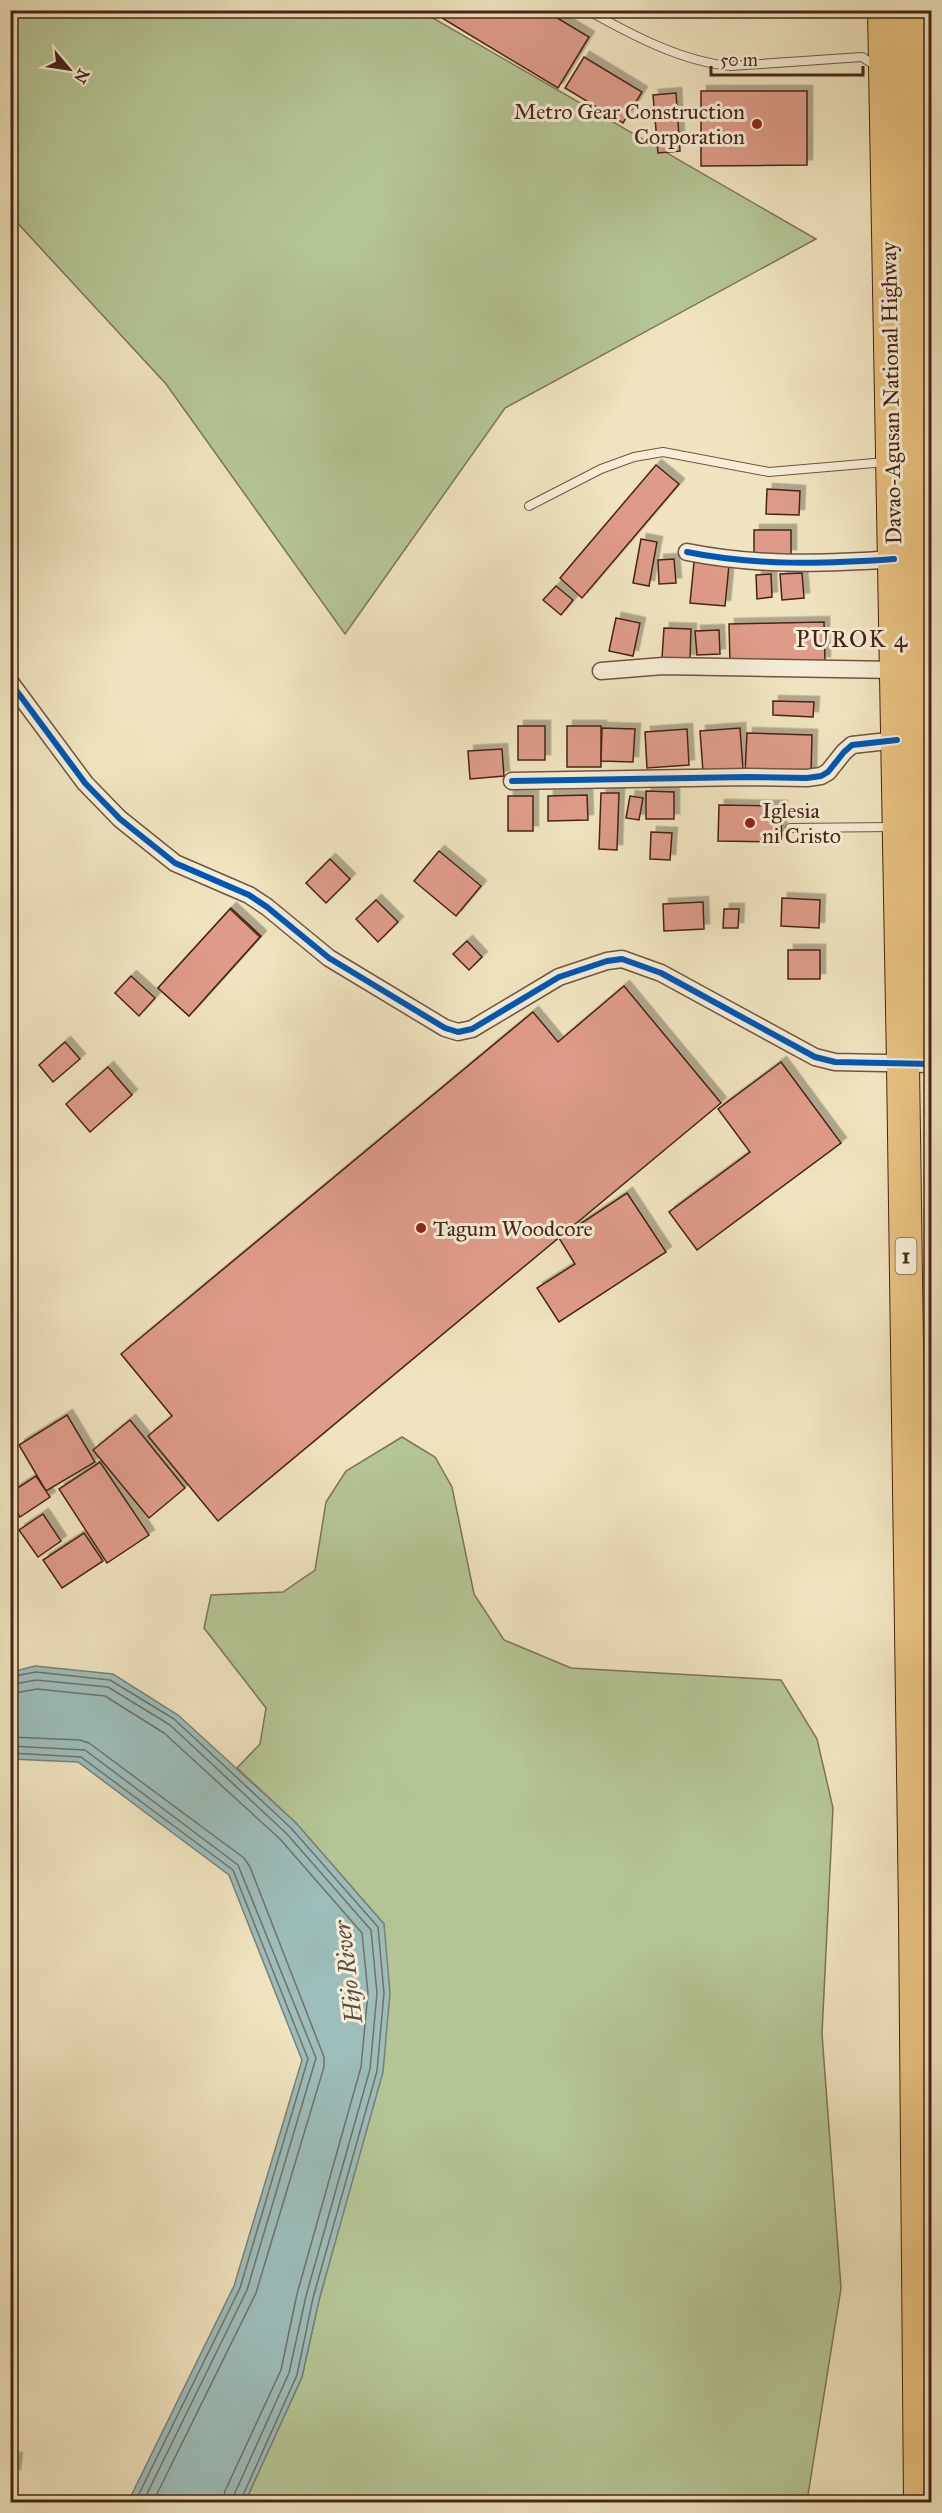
<svg xmlns="http://www.w3.org/2000/svg" width="942" height="2513" font-family="'IM FELL Great Primer',serif">
<style>
.green{fill:#b5c595;stroke:#7e7456;stroke-width:1.5}
.water{fill:#9cbdba;stroke:#7a8079;stroke-width:1.5}
.lines{fill:none;stroke-linecap:round;stroke-linejoin:round}
.shore{stroke:#727068;stroke-width:1.5}
.building{fill:#de9b89;stroke:#482417;stroke-width:1.5;filter:url(#shadow)}
.lane-casing{stroke:#725441;stroke-width:10}
.street-casing{stroke:#725441;stroke-width:19}
.highway-casing{stroke:#482417;stroke-width:34}
.lane{stroke:#f5edd5;stroke-width:8}
.street{stroke:#f5edd5;stroke-width:16}
.highway{stroke:#e8c280;stroke-width:32}
.cycleway-casing{stroke:#f5edd5;stroke-width:10}
.cycleway{stroke:#0057b8;stroke-width:6}
.poi-dot{fill:#8f2418;stroke:#f5edd5;stroke-width:2}
.labels{text-anchor:middle;dominant-baseline:central;stroke-width:6;stroke-linejoin:round;paint-order:stroke}
.shield{fill:#f5edd5;stroke:#7c6050;stroke-width:1.5}
.shield-label{font-size:21px;font-weight:bold;fill:#482417}
.poi-label{font-size:22px;fill:#482417;stroke:#f5edd5;text-anchor:start}
.street-label{font-size:22px;fill:#482417;stroke:#f5edd5}
.neighbourhood-label{font-size:24px;letter-spacing:1.5px;fill:#482417;stroke:#f5edd5}
.water-label{font-size:24px;font-style:italic;fill:#5d4a40;stroke:#f5edd5}
</style>
<defs>
<filter id="shadow"><feDropShadow dx="5.5" dy="-5.5" stdDeviation="0" flood-color="#0004"/></filter>
</defs>
<rect width="100%" height="100%" fill="#efe4bf"/>
<filter id="stains"><feTurbulence type="fractalNoise" baseFrequency=".00333" numOctaves="4"/><feColorMatrix values="0 0 0 0 .2 0 0 0 0 .09 0 0 0 0 .02 0 0 0 .5 -.17"/></filter>
<radialGradient id="worn" r=".72"><stop offset=".6" stop-color="#630" stop-opacity="0"/><stop offset="1" stop-color="#630" stop-opacity=".3"/></radialGradient>
<!-- green -->
<g class="green">
<polygon points="419,10 816,239 505,408 345,634 166,384 11,216 11,11"/>
<polygon points="402,1437 435,1457 452,1487 474,1594 504,1640 571,1668 781,1680 817,1739 833,1808 822,2034 841,2288 808,2495 797,2502 245,2502 302,2377 319,2300 361,2146 384,1924 296,1823 237,1768 260,1744 266,1708 204,1628 211,1595 283,1592 315,1570 326,1502 346,1471"/>
</g>
<!-- water -->
<polygon class="water" points="35,1666 113,1674 178,1715 296,1823 384,1924 390,1993 383,2072 319,2300 302,2377 245,2502 128,2502 234,2286 302,2060 229,1875 78,1762 11,1759 11,1672"/>
<g class="lines">
<!-- shore -->
<g class="shore">
<polyline points="10,1677 36,1672 110,1680 174,1719 291,1828 378,1927 384,1993 377,2071 313,2298 297,2375 240,2502"/>
<polyline points="10,1685 36,1680 108,1687 170,1725 286,1833 371,1930 377,1993 370,2069 306,2296 289,2373 234,2495 232,2502"/>
<polyline points="10,1694 37,1689 105,1696 164,1733 280,1839 362,1933 368,1993 361,2067 297,2294 281,2370 225,2491 223,2502"/>
<polyline points="10,1737 80,1740 89,1743 244,1858 250,1867 324,2057 324,2067 256,2293 153,2502"/>
<polyline points="10,1746 85,1750 238,1865 316,2058 247,2290 143,2502"/>
<polyline points="10,1753 81,1757 233,1870 308,2059 240,2288 135,2502"/>
</g>
</g>
<!-- building -->
<g class="building">
<polygon points="447,10 544,10 589,37 558,88 442,18"/>
<polygon points="584,57 642,92 623,123 565,88"/>
<polygon points="701,91 807,91 807,165 701,166"/>
<polygon points="676,93 680,151 658,153 653,95"/>
<polygon points="656,465 679,484 582,598 560,578"/>
<polygon points="767,489 800,491 799,515 766,514"/>
<rect x="754" y="530" width="37" height="25"/>
<polygon points="641,539 657,542 649,586 633,583"/>
<polygon points="674,559 676,583 659,584 658,560"/>
<polygon points="694,562 729,565 725,606 690,603"/>
<polygon points="802,573 804,598 782,600 780,574"/>
<polygon points="771,574 772,597 757,599 756,575"/>
<polygon points="556,586 573,600 561,615 543,600"/>
<polygon points="616,618 640,623 633,656 609,651"/>
<polygon points="824,622 825,662 730,664 729,624"/>
<polygon points="664,628 691,629 690,660 662,658"/>
<polygon points="719,630 720,654 697,655 695,631"/>
<polygon points="773,701 814,702 813,717 773,715"/>
<rect x="518" y="726" width="27" height="34"/>
<rect x="567" y="726" width="34" height="41"/>
<polygon points="602,728 635,729 633,762 601,761"/>
<polygon points="740,728 743,769 703,772 700,731"/>
<polygon points="687,729 689,765 647,768 645,732"/>
<polygon points="747,733 812,735 811,775 745,774"/>
<polygon points="502,749 504,776 470,779 468,751"/>
<polygon points="646,791 674,792 674,819 646,819"/>
<polygon points="601,793 619,793 617,850 599,849"/>
<polygon points="587,795 588,820 548,821 548,796"/>
<rect x="508" y="796" width="25" height="35"/>
<polygon points="630,796 643,798 639,820 626,818"/>
<polygon points="719,805 782,806 781,842 718,841"/>
<polygon points="651,832 672,833 670,860 650,859"/>
<polygon points="439,851 481,886 456,916 414,881"/>
<polygon points="330,859 350,879 326,903 306,883"/>
<polygon points="782,898 820,900 819,928 781,926"/>
<polygon points="376,900 398,922 378,942 356,919"/>
<polygon points="703,902 704,929 664,931 663,904"/>
<polygon points="231,908 261,936 189,1016 158,988"/>
<polygon points="230,909 260,937 189,1016 158,988"/>
<polygon points="724,909 739,909 738,928 723,928"/>
<polygon points="467,941 482,957 469,970 453,954"/>
<rect x="788" y="950" width="32" height="29"/>
<polygon points="131,976 155,998 139,1016 115,993"/>
<polygon points="624,986 721,1103 218,1521 148,1436 172,1416 121,1354 533,1012 558,1042"/>
<polygon points="65,1042 80,1059 53,1082 39,1065"/>
<polygon points="781,1062 841,1143 697,1250 669,1212 750,1152 718,1109"/>
<polygon points="108,1067 132,1095 90,1132 66,1104"/>
<polygon points="627,1193 666,1252 559,1322 537,1288 575,1264 559,1238"/>
<polygon points="67,1415 95,1462 46,1491 19,1445"/>
<polygon points="130,1420 185,1488 149,1518 93,1450"/>
<polygon points="100,1462 149,1535 107,1563 59,1489"/>
<polygon points="36,1476 50,1497 20,1517 10,1502 10,1493"/>
<polygon points="43,1514 61,1541 38,1557 19,1530"/>
<polygon points="84,1533 103,1561 62,1588 43,1560"/>
<polygon points="10,2458 17,2458 15,2475 10,2475"/>
</g>
<g class="lines">
<defs>
<g id="lane">
<path d="M587,10c43,24 95,52 144,56l131,-9 16,10"/>
<polyline points="529,506 601,469 634,457 663,452 769,472 886,462"/>
<polyline points="790,828 893,827"/>
</g>
<g id="street">
<path d="M687,552c69,14 137,12 207,7"/>
<polyline points="601,671 663,666 896,670"/>
<polyline points="10,682 85,783 120,819 175,863 249,895 267,907 329,958 445,1028 458,1032 472,1029 559,977 607,961 622,959 661,973 815,1057 835,1062 932,1064"/>
<polyline points="512,781 748,777 807,778 821,776 828,772 844,752 852,745 897,740"/>
</g>
<g id="highway">
<polyline points="884,10 903,1064 915,1913 920,2502"/>
<polyline points="912,10 932,1052"/>
</g>
</defs>
<!-- lane casing -->
<use href="#lane" class="lane-casing"/>
<!-- street casing -->
<use href="#street" class="street-casing"/>
<!-- highway casing -->
<use href="#highway" class="highway-casing"/>
<!-- lane -->
<use href="#lane" class="lane"/>
<!-- street -->
<use href="#street" class="street"/>
<!-- highway -->
<use href="#highway" class="highway"/>
<defs>
<g id="cycleway">
<path d="M687,552c69,14 137,12 207,7"/>
<polyline points="10,682 85,783 120,819 175,863 249,895 267,907 329,958 445,1028 458,1032 472,1029 559,977 607,961 622,959 661,973 815,1057 835,1062 932,1064"/>
<polyline points="512,781 748,777 807,778 821,776 828,772 844,752 852,745 897,740"/>
</g>
</defs>
<!-- cycleway casing -->
<use href="#cycleway" class="cycleway-casing"/>
<!-- cycleway -->
<use href="#cycleway" class="cycleway"/>
</g>
<!-- markers -->
<g class="poi-dot">
<circle cx="757" cy="124" r="6"/>
<circle cx="750" cy="823" r="6"/>
<circle cx="421" cy="1228" r="6"/>
</g>
<g class="labels">
<!-- shield labels -->
<rect class="shield" x="895.5" y="1238" width="21" height="36" rx="4.5"/>
<g class="shield-label">
<text x="906" y="1256">1</text>
</g>
<!-- poi labels -->
<g class="poi-label">
<text x="745" y="111" text-anchor="end">Metro Gear Construction<tspan x="745" dy="25">Corporation</tspan></text>
<text x="762" y="810">Iglesia<tspan x="762" dy="25">ni Cristo</tspan></text>
<text x="433" y="1228">Tagum Woodcore</text>
</g>
<!-- street labels -->
<g class="street-label">
<text transform="translate(891 393) rotate(-91)">Davao-Agusan National Highway</text>
</g>
<!-- neighbourhood labels -->
<g class="neighbourhood-label">
<text x="852" y="639">PUROK 4</text>
</g>
<!-- water labels -->
<g class="water-label">
<text transform="translate(348 1972) rotate(-97)">Hijo River</text>
</g>
</g>
<!-- margin -->
<rect width="942" height="2513" fill="none" stroke="#efe4bf" stroke-width="36"/>
<rect x="12" y="12" width="918" height="2489" fill="none" stroke="#482417" stroke-width="3"/>
<rect x="18" y="18" width="906" height="2477" fill="none" stroke="#482417" stroke-width="1.5"/>
<!-- north arrow -->
<g transform="translate(69 69) rotate(119)" stroke="#f5edd5" stroke-width="4.5" paint-order="stroke">
<path d="M0-4.5L10 22L0 15L-10 22Z" fill="#482417"/>
<text y="-9" font-size="16" font-weight="bold" text-anchor="middle" fill="#482417">N</text>
</g>
<!-- scale -->
<path d="M711 66v9h152v-9" fill="none" stroke="#482417" stroke-width="3"/>
<text x="720" y="66" font-size="18" fill="#482417" stroke="#f5edd5" stroke-width="4.5" paint-order="stroke">50 m</text>
<rect width="100%" height="100%" filter="url(#stains)"/>
<rect width="100%" height="100%" fill="url(#worn)"/>
</svg>
